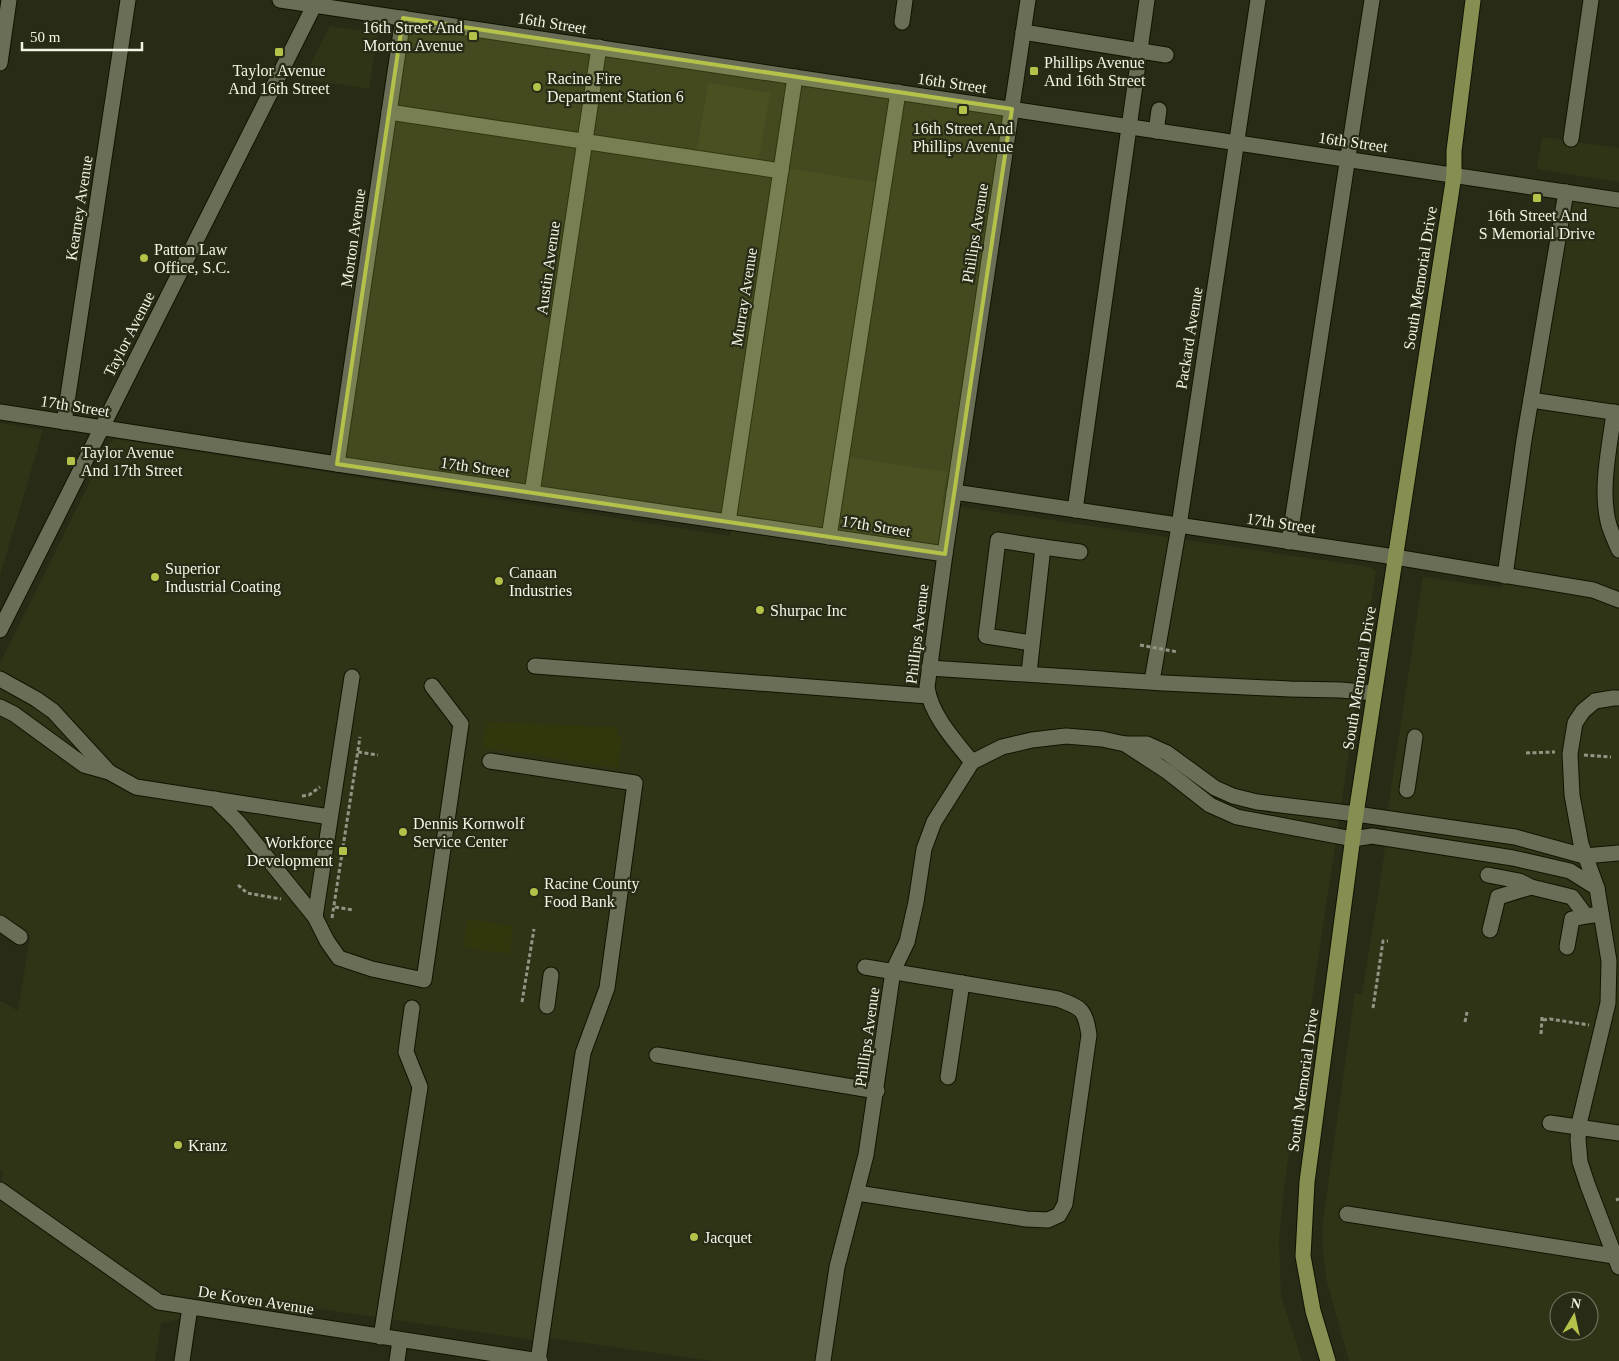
<svg xmlns="http://www.w3.org/2000/svg" width="1619" height="1361" font-family="'Times New Roman',serif">
<style>
.built{fill:#303417;fill-rule:evenodd}
.green{fill:#32360c}
.lines{fill:none;stroke-linecap:round;stroke-linejoin:round}
.minor-casing{stroke:#111301;stroke-width:17}
.major-casing{stroke:#111301;stroke-width:17}
.path{stroke:#929583;stroke-width:3;stroke-dasharray:4 2.5;stroke-linecap:butt}
.minor{stroke:#6a6e56;stroke-width:15}
.major{stroke:#878e52;stroke-width:15}
.path-bridge{stroke:#929583;stroke-width:3;stroke-dasharray:4 2.5;stroke-linecap:butt}
.marked{fill:#b5c24a;fill-opacity:0.2;stroke:#b5c24a;stroke-width:4;stroke-linejoin:round}
.poi-dot{fill:#b5c24a;stroke:#282b15;stroke-width:2}
.labels{text-anchor:middle;dominant-baseline:central;stroke-width:4.5;stroke-linejoin:round;paint-order:stroke}
.street-label{font-size:16px;fill:#f2f4e6;stroke:#282b15}
.poi-label{font-size:16px;fill:#f2f4e6;stroke:#282b15;text-anchor:start}
</style>
<rect width="100%" height="100%" fill="#282b15"/>
<!-- built -->
<g class="built">
<polygon points="330,26 378,33 369,89 303,79"/>
<polygon points="708,83 770,93 758,165 696,157"/>
<polygon points="1542,137 1619,148 1619,182 1537,169"/>
<polygon points="787,168 880,183 839,456 947,472 942,504 1371,567 1376,572 1284,1187 1279,1240 1281,1296 1302,1361 713,1361 549,1338 548,1342 265,1301 161,1323 155,1361 0,1361 0,1189 3,1172 0,1170 0,1000 18,1011 30,936 0,915 0,663 109,443 116,439 730,536"/>
<path d="M1566,192l53,8v1161h-270l-23,-83 -3,-29v-28l32,-228 7,1 22,-137 4,-48 35,-232 79,11 22,-148zM1559,1301h30v30h-30z"/>
<polygon points="0,423 43,430 0,576"/>
</g>
<!-- green -->
<g class="green">
<polygon points="487,722 617,727 617,734 622,738 618,768 482,747"/>
<polygon points="467,919 513,926 510,954 463,947"/>
</g>
<g class="lines">
<defs>
<g id="minor">
<polyline points="280,0 1619,200"/>
<polyline points="902,22 905,0"/>
<polyline points="1023,32 1166,55"/>
<polyline points="0,63 9,0"/>
<polyline points="389,112 781,171"/>
<polyline points="1156,131 1159,110"/>
<polyline points="1571,139 1591,0"/>
<polyline points="1531,400 1619,413"/>
<polyline points="0,412 337,464 945,554"/>
<path d="M1614,412c-4,34 -14,75 -6,109 2,10 7,19 11,29"/>
<polyline points="64,422 128,0"/>
<polyline points="337,464 403,18"/>
<polyline points="954,492 1395,557 1593,590 1619,600"/>
<polyline points="532,493 599,47"/>
<polyline points="1075,510 1147,0"/>
<polyline points="728,522 795,77"/>
<polyline points="829,537 898,92"/>
<polyline points="1289,542 1372,0"/>
<polyline points="1043,547 1080,552"/>
<polyline points="1505,576 1524,440 1566,192"/>
<polyline points="0,630 317,0"/>
<polyline points="535,666 928,696"/>
<polyline points="929,668 1164,683 1290,689 1341,690 1374,693"/>
<polyline points="1029,673 1043,547 998,540 986,636 1032,643"/>
<polyline points="0,679 36,699 53,711 109,772"/>
<polyline points="1152,681 1179,526 1258,0"/>
<polyline points="1619,698 1613,698 1595,701 1583,711 1575,723 1570,754 1572,795 1581,844 1597,888 1609,961 1608,1003 1580,1120 1578,1139 1580,1162 1588,1186 1619,1267"/>
<polyline points="0,707 14,714 84,765 109,772 136,787 330,817"/>
<polyline points="1125,744 1168,772 1210,805 1237,817 1353,839 1372,836 1513,858 1570,871 1597,888"/>
<polyline points="490,761 635,783 607,988 583,1053 538,1361"/>
<path d="M972,762c-18,-22 -41,-47 -45,-75l18,-133 83,-554"/>
<polyline points="972,762 1002,747 1032,740 1066,736 1102,739 1125,744 1147,744 1167,753 1215,788 1233,796 1257,802 1356,814 1515,837 1584,856 1619,853"/>
<polyline points="1407,790 1415,737"/>
<polyline points="215,799 238,822 315,917 327,941 339,958 372,969 424,980 461,724 432,686"/>
<polyline points="1488,875 1519,881 1531,887"/>
<polyline points="315,917 352,677"/>
<polyline points="0,923 20,937"/>
<polyline points="1490,930 1498,897 1531,887 1572,897 1586,916 1601,914"/>
<polyline points="1567,947 1572,919 1586,916"/>
<polyline points="547,1006 551,975"/>
<polyline points="657,1055 877,1091"/>
<polyline points="948,1077 962,983"/>
<polyline points="1550,1123 1619,1133"/>
<polyline points="0,1190 159,1302 540,1361"/>
<path d="M857,1193l169,26 22,1 11,-5 6,-11 24,-169c-4,-26 -7,-27 -31,-36l-193,-32"/>
<polyline points="1347,1214 1614,1256"/>
<polyline points="381,1337 420,1087 406,1052 412,1008"/>
<polyline points="182,1361 190,1307"/>
<polyline points="397,1361 400,1340"/>
<polyline points="823,1361 837,1267 866,1155 893,971 907,942 916,902 924,849 934,822 972,762"/>
</g>
<polyline id="major" points="1328,1361 1313,1311 1303,1256 1307,1182 1356,814 1454,175 1454,151 1473,0"/>
</defs>
<!-- minor casing -->
<use href="#minor" class="minor-casing"/>
<!-- major casing -->
<use href="#major" class="major-casing"/>
<!-- path -->
<g class="path">
<polyline points="358,752 378,755"/>
<polyline points="1526,753 1555,752"/>
<polyline points="1584,755 1611,757"/>
<polyline points="302,796 309,795 320,787"/>
<polyline points="238,885 247,893 281,899"/>
<polyline points="335,907 353,910"/>
<polyline points="332,918 360,737"/>
<polyline points="522,1002 534,929"/>
<polyline points="1373,1008 1383,941 1388,941"/>
<polyline points="1543,1020 1550,1019 1589,1025"/>
<polyline points="1465,1022 1467,1012"/>
<polyline points="1541,1034 1542,1017"/>
<polyline points="1616,1200 1619,1199"/>
</g>
<!-- minor -->
<use href="#minor" class="minor"/>
<!-- major -->
<use href="#major" class="major"/>
<!-- path-bridge -->
<polyline class="path-bridge" points="1140,645 1178,652"/>
</g>
<!-- marked area -->
<path class="marked" d="M403,18l609,91 -67,445 -608,-90z"/>
<!-- markers -->
<g class="poi-dot">
<rect x="468" y="31" width="10" height="10" rx="2.5"/>
<rect x="274" y="47" width="10" height="10" rx="2.5"/>
<rect x="1029" y="66" width="10" height="10" rx="2.5"/>
<circle cx="537" cy="87" r="5"/>
<rect x="958" y="105" width="10" height="10" rx="2.5"/>
<rect x="1532" y="193" width="10" height="10" rx="2.5"/>
<circle cx="144" cy="258" r="5"/>
<rect x="66" y="456" width="10" height="10" rx="2.5"/>
<circle cx="155" cy="577" r="5"/>
<circle cx="499" cy="581" r="5"/>
<circle cx="760" cy="610" r="5"/>
<circle cx="403" cy="832" r="5"/>
<rect x="338" y="846" width="10" height="10" rx="2.5"/>
<circle cx="534" cy="892" r="5"/>
<circle cx="178" cy="1145" r="5"/>
<circle cx="694" cy="1237" r="5"/>
</g>
<g class="labels">
<!-- street labels -->
<g class="street-label">
<text transform="translate(552 23) rotate(9)">16th Street</text>
<text transform="translate(952 83) rotate(8)">16th Street</text>
<text transform="translate(1353 142) rotate(8)">16th Street</text>
<text transform="translate(79 208) rotate(-81)">Kearney Avenue</text>
<text transform="translate(975 233) rotate(-81)">Phillips Avenue</text>
<text transform="translate(353 238) rotate(-82)">Morton Avenue</text>
<text transform="translate(548 268) rotate(-82)">Austin Avenue</text>
<text transform="translate(1420 278) rotate(-81)">South Memorial Drive</text>
<text transform="translate(744 297) rotate(-81)">Murray Avenue</text>
<text transform="translate(129 334) rotate(-63)">Taylor Avenue</text>
<text transform="translate(1189 338) rotate(-81)">Packard Avenue</text>
<text transform="translate(75 406) rotate(9)">17th Street</text>
<text transform="translate(475 467) rotate(8)">17th Street</text>
<text transform="translate(1281 523) rotate(8)">17th Street</text>
<text transform="translate(876 526) rotate(9)">17th Street</text>
<text transform="translate(917 634) rotate(-83)">Phillips Avenue</text>
<text transform="translate(1359 678) rotate(-81)">South Memorial Drive</text>
<text transform="translate(867 1037) rotate(-82)">Phillips Avenue</text>
<text transform="translate(1303 1080) rotate(-82)">South Memorial Drive</text>
<text transform="translate(256 1300) rotate(9)">De Koven Avenue</text>
</g>
<!-- poi labels -->
<g class="poi-label">
<text x="463" y="27" text-anchor="end">16th Street And<tspan x="463" dy="18">Morton Avenue</tspan></text>
<text x="1044" y="62">Phillips Avenue<tspan x="1044" dy="18">And 16th Street</tspan></text>
<text x="279" y="70" text-anchor="middle">Taylor Avenue<tspan x="279" dy="18">And 16th Street</tspan></text>
<text x="547" y="78">Racine Fire<tspan x="547" dy="18">Department Station 6</tspan></text>
<text x="963" y="128" text-anchor="middle">16th Street And<tspan x="963" dy="18">Phillips Avenue</tspan></text>
<text x="1537" y="215" text-anchor="middle">16th Street And<tspan x="1537" dy="18">S Memorial Drive</tspan></text>
<text x="154" y="249">Patton Law<tspan x="154" dy="18">Office, S.C.</tspan></text>
<text x="81" y="452">Taylor Avenue<tspan x="81" dy="18">And 17th Street</tspan></text>
<text x="165" y="568">Superior<tspan x="165" dy="18">Industrial Coating</tspan></text>
<text x="509" y="572">Canaan<tspan x="509" dy="18">Industries</tspan></text>
<text x="770" y="610">Shurpac Inc</text>
<text x="413" y="823">Dennis Kornwolf<tspan x="413" dy="18">Service Center</tspan></text>
<text x="333" y="842" text-anchor="end">Workforce<tspan x="333" dy="18">Development</tspan></text>
<text x="544" y="883">Racine County<tspan x="544" dy="18">Food Bank</tspan></text>
<text x="188" y="1145">Kranz</text>
<text x="704" y="1237">Jacquet</text>
</g>
</g>
<!-- north arrow -->
<g transform="translate(1574 1316) rotate(9)"><circle r="24" fill="#282b15" stroke="#797b69"/>
<path d="M0-4L9 19L0 12L-9 19Z" fill="#b5c24a"/>
<text y="-8" font-size="14" font-weight="bold" text-anchor="middle" fill="#f2f4e6">N</text>
</g>
<!-- scale -->
<path d="M22 42v8h120v-8" fill="none" stroke="#f2f4e6" stroke-width="2.5"/>
<text x="30" y="42" font-size="15" fill="#f2f4e6" stroke="#282b15" stroke-width="4" paint-order="stroke">50 m</text>
</svg>
